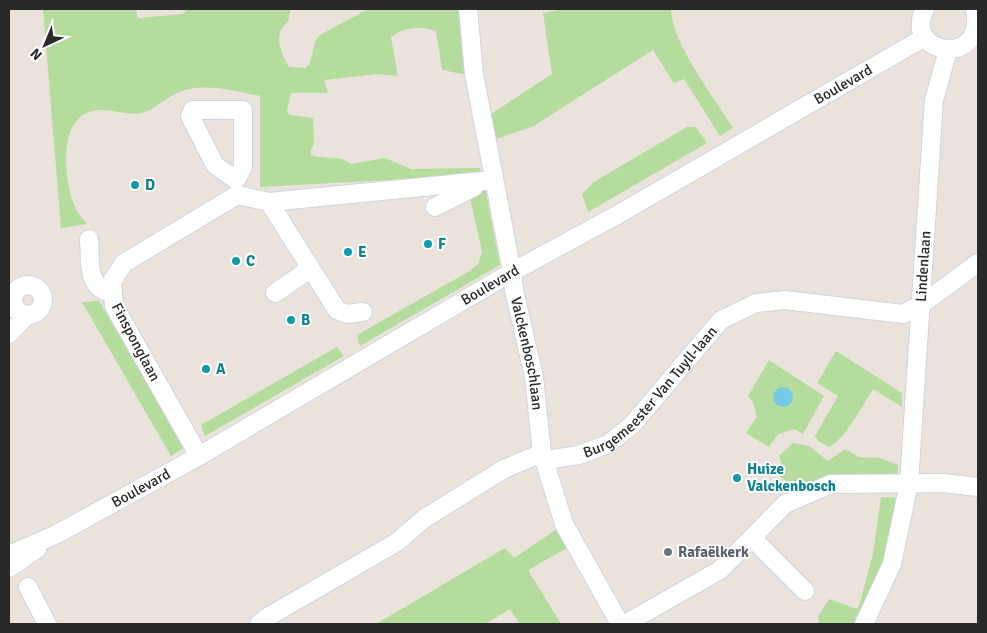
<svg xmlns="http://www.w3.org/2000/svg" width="987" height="633" font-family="Signika,sans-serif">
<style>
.green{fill:#b4dc9c}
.water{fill:#77cae3}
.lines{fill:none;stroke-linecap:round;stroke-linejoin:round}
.minor-casing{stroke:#d1d4e0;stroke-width:20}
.minor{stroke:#fff;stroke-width:18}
.culture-dot{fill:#0f9aa8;stroke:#fff;stroke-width:2}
.worship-dot{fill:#6b7280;stroke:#fff;stroke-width:2}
.labels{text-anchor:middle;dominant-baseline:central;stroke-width:4;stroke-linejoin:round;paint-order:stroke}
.street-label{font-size:15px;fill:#292929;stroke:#fff}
.culture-label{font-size:15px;font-weight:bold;fill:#0d838f;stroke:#fff;text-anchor:start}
.worship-label{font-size:15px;font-weight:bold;fill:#5b616d;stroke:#fff;text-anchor:start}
</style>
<rect width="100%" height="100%" fill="#eae3db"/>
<!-- green -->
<g class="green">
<path d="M43,9h93l2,9 45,-4 4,-5h104l-3,13c-16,11 -7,31 1,45l17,1c10,-10 4,-24 14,-33l48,-26h92l7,66 -25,-5 -6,-39c-13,-5 -35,-4 -45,7l7,38 -20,-2 -54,6 4,13h-37l-4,19 3,3 23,3 1,26 -4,7 1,5 31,3 10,5 33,-6 26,11 69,-1 1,7 -221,12v-91c-28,-5 -58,-15 -85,-2 -11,5 -21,16 -33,19 -17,3 -37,-7 -53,-1 -32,11 -25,73 -13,97 2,5 7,10 11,15l-26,4z"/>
<path d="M564,9h107c0,33 44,90 62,119l-13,8 -36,-57 -10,4 -21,-33 -121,77 -37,12 -4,-25 61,-40 -9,-61z"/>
<polygon points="687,127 696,127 707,143 588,212 582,194 594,182"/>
<polygon points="485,188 500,265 360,346 357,335 468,272 478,264 482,252 469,193"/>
<polygon points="99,301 185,447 171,456 82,302"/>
<polygon points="337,347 344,356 205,436 201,425"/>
<path d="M836,351l66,42v14l-29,-18c-10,15 -28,51 -44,58l-11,-6 -3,-5 23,-40 -21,-13z"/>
<polygon points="769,360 824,396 803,434 794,429 778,434 769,447 746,433 757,417 753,402 748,396"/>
<polygon points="793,443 809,446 828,461 845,449 859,457 880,458 898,465 897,478 799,489 776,474 783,467 779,456"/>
<polygon points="881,497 900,498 890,546 856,624 819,624 818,617 829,599 857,609 859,606 873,554"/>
<polygon points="557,529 567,548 528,570 561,624 520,624 510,609 485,624 376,624 505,548 514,558"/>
</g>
<!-- water -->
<circle class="water" cx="783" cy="397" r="10"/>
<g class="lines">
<defs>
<g id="minor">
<path id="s1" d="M468,9l6,65 38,198 2,18 20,87 8,76 22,71 56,100"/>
<path d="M925,9c-24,46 62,60 50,0"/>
<polygon points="193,110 243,110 243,167 236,180 215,165 190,116"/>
<polyline points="269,202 337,310 347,314 363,312"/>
<polyline points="435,207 474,187"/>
<path d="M89,239c2,22 -4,49 23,54"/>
<circle cx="28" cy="300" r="15"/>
<polyline points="275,293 310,269"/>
<polyline points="9,334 26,316"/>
<polyline points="199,456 114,306 112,281 124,263 237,195 269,202 493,180"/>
<path id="s2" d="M546,460l33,-5 29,-11 24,-19 89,-105 35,-17 29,-3 118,14 19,-10 56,-41"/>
<polyline points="752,538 805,591"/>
<path id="s3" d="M9,555l48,-21 142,-78 313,-184 105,-57 308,-178"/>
<polyline points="9,568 37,549"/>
<polyline points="28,587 47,624"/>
<polyline points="259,624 266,618 397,542 425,518 504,469 542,453"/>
<polyline points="625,624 720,570 785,504 831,484 943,483 978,487"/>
<path id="s4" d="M864,624l28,-60 17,-81 25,-383 14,-50"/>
</g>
</defs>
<!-- minor casing -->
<use href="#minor" class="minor-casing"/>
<!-- minor -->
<use href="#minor" class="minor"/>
</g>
<!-- markers -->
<g class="culture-dot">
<circle cx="135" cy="185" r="5"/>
<circle cx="428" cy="244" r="5"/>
<circle cx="348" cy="252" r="5"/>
<circle cx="236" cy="261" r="5"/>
<circle cx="291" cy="320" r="5"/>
<circle cx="206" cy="369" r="5"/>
<circle cx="737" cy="478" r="5"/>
</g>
<circle class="worship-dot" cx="668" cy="552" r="5"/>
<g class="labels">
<!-- street labels -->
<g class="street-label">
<text stroke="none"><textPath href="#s3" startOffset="958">Boulevard</textPath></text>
<text stroke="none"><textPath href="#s4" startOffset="366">Lindenlaan</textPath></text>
<text stroke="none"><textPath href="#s3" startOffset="552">Boulevard</textPath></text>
<text transform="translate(136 342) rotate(62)">Finsponglaan</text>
<text stroke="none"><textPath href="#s1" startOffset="350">Valckenboschlaan</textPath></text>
<text stroke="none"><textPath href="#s2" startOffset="130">Burgemeester Van Tuyll-laan</textPath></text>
<text stroke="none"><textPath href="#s3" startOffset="148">Boulevard</textPath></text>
</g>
<!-- culture labels -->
<g class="culture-label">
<text x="145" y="185">D</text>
<text x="438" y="244">F</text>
<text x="358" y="252">E</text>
<text x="246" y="261">C</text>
<text x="301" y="320">B</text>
<text x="216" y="369">A</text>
<text x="747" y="469">Huize<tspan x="747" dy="17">Valckenbosch</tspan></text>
</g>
<!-- worship labels -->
<g class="worship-label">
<text x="678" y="552">Rafaëlkerk</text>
</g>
</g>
<!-- border -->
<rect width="987" height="633" fill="none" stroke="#292929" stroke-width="20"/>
<!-- north arrow -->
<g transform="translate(45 45) rotate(224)" stroke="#ffffff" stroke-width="4" paint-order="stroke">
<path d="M0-4L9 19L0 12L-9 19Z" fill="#292929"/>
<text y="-8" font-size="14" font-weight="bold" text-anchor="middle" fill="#292929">N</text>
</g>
</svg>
